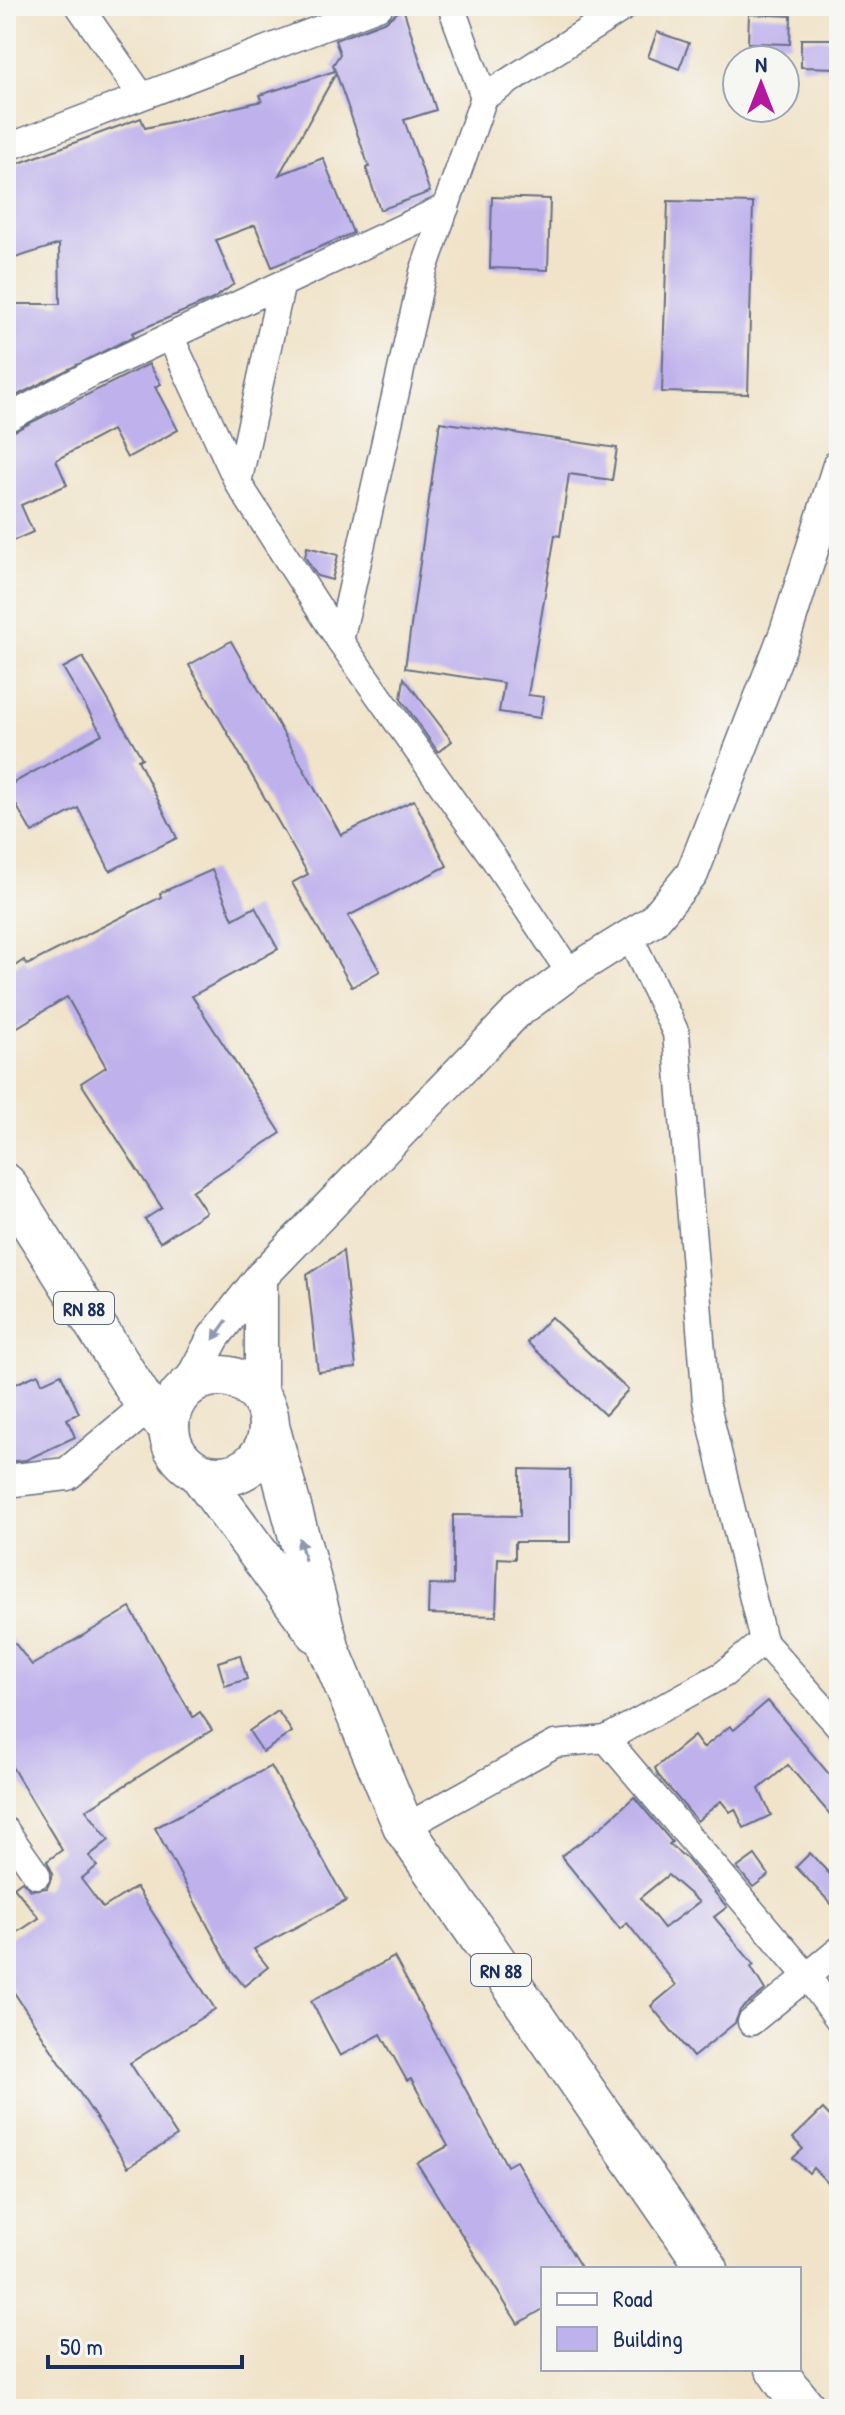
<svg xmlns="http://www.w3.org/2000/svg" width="845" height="2415" font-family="'Patrick Hand',sans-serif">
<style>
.building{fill:#bfb2ec;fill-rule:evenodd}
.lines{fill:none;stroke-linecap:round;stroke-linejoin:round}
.minor-casing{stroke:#666e83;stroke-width:29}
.tertiary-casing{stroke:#666e83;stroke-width:35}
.primary-casing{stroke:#666e83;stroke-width:43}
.trunk-casing{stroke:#666e83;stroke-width:45}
.minor{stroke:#fff;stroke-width:26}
.tertiary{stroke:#fff;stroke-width:32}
.primary{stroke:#fff;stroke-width:40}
.trunk{stroke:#fff;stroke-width:42}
.oneway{fill:#8d97ae}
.labels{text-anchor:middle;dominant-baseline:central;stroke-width:7;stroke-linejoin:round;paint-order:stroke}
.shield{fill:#f6f6f2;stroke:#5d6b8a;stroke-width:2}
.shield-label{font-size:20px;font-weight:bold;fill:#1b2f5e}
</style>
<rect width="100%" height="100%" fill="#f6f6f2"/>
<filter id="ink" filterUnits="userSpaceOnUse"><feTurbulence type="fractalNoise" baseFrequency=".0125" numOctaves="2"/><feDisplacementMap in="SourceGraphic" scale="16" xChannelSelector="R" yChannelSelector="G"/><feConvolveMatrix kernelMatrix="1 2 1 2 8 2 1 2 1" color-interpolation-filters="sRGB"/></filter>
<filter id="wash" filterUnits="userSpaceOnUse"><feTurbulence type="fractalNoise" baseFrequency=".006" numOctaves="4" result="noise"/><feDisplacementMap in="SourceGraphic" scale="32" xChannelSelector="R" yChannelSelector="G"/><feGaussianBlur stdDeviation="1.8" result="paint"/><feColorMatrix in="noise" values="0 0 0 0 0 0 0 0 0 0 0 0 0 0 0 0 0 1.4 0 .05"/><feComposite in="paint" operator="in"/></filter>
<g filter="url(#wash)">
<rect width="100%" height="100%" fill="#f0e3c9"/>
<g id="blocks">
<!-- building -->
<g class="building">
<polygon points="403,8 436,110 404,120 430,192 380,210 366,168 369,167 336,73 279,175 323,158 353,233 272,267 255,225 216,240 234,284 213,299 132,333 134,336 6,401 6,304 60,304 59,244 6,261 6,168 141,118 145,128 262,101 260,95 335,71 333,65 340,54 335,40 386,21"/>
<polygon points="749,14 791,16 790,44 748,43"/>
<polygon points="657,32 689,43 679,69 648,57"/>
<polygon points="801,39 839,39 839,68 801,67"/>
<polygon points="492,197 550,199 548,270 490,268"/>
<polygon points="668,201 753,203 748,394 662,392"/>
<polygon points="149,364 161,384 155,387 178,430 127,458 112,430 56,460 67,485 21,505 33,532 6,544 6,435"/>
<polygon points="440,422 617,448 612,480 569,474 560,536 555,535 528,695 544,697 540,718 499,712 504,683 405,668"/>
<polygon points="307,547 338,555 332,580 317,576 305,557"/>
<polygon points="231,641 341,835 414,800 447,866 348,916 380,971 352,987 292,883 308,874 189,665"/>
<polygon points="83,657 142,758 138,760 177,838 110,871 78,808 32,833 6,787 102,734 63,668"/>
<polygon points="404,678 452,741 438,752 401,699"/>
<polygon points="212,870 233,919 255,907 278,949 192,996 281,1133 192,1191 206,1212 160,1242 145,1219 162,1208 81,1083 106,1067 67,997 6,1034 6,972 24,960 27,965 161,897 160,893"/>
<polygon points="343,1251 356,1368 318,1372 307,1275"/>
<polygon points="551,1317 628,1390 605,1415 527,1342"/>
<polygon points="38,1374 42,1383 61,1374 79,1413 67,1419 75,1437 26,1460 6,1462 6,1388"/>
<polygon points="520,1469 570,1470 570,1542 515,1542 515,1559 498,1558 496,1616 428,1614 429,1584 453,1585 453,1515 520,1516"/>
<polygon points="130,1608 193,1717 200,1712 212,1730 86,1810 109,1840 89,1856 97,1866 81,1879 103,1908 136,1887 215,2009 130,2063 177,2136 128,2167 6,1980 6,1940 39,1918 14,1887 22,1881 31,1890 47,1888 53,1874 47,1861 62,1850 6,1757 6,1632 32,1665"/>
<polygon points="240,1655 247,1679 225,1686 218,1662"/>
<polygon points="768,1701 839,1786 839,1825 788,1765 759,1789 771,1815 744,1828 735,1809 730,1812 721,1801 697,1821 658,1775 655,1768 694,1736 703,1748 730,1726 734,1730"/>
<polygon points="278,1711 292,1732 263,1752 249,1731"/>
<polygon points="271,1766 346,1901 254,1949 268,1967 244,1986 232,1971 155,1828"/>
<path d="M634,1797l38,45 -3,2 18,15 40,48 -13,10 40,48 -3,2 14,23 -25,20 -5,13 -42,34 -42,-51 25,-21 -49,-62 -7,6 -59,-73 38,-27zM668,1875l31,27 -35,26 -24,-30z"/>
<polygon points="810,1853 839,1884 839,1912 796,1867"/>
<polygon points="755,1855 769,1875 753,1887 737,1868"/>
<polygon points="394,1957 507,2166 516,2161 582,2269 543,2269 543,2309 518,2324 417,2163 448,2146 411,2079 407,2081 381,2034 340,2056 311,2001"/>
<polygon points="823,2109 839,2126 839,2194 813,2168 809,2173 793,2158 803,2149 793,2138"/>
</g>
</g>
</g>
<g filter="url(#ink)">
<use href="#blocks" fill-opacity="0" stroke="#666e83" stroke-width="2"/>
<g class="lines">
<defs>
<g id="minor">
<polyline points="79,6 141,95"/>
<polyline points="451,6 484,97"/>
<polyline points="6,148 380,6"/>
<polyline points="171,338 238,483 340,641"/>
<polyline points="6,419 92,373 446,207"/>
<polyline points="238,483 281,287"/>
<polyline points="570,973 492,856 340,641 423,272 484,97 626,6"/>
<polyline points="763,1641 839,1726"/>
<polyline points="606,1739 724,1674 763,1641 706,1401 676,1033 629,935"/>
<polyline points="404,1828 555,1744 606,1739 807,1976 839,2020"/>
<polyline points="6,1831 37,1875"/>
<polyline points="751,2022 839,1950"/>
</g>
<g id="tertiary">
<polyline points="261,1277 261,1399"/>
<polyline points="186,1389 214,1337 261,1277 515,1014 570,973 653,921 692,874 786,632 839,465"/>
<polyline points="6,1481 67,1474 147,1407"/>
</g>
<g id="primary">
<polyline points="6,1184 147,1407 169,1426"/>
<circle cx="219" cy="1426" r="50"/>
<polyline points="269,1426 330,1651 404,1828 708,2269"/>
<polyline points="198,1472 316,1632"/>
<polyline points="776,2369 793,2394"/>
</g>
<polyline id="trunk" points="793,2394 805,2409"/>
</defs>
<!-- minor casing -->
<use href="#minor" class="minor-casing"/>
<!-- tertiary casing -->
<use href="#tertiary" class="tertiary-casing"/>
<!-- primary casing -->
<use href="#primary" class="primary-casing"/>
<!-- trunk casing -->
<use href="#trunk" class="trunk-casing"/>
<!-- minor -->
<use href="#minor" class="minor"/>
<!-- tertiary -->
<use href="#tertiary" class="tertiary"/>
<!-- primary -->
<use href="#primary" class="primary"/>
<!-- trunk -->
<use href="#trunk" class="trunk"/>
</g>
<!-- one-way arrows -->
<defs><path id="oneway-solid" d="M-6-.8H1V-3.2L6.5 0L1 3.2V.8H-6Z" transform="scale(2)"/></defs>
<g class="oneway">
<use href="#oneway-solid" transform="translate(220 1330) rotate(125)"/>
<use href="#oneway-solid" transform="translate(302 1549) rotate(-105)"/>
</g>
</g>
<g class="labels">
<!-- shield labels -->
<g class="shield">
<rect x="54" y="1292" width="60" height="32" rx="6"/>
<rect x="471" y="1954" width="60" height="32" rx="6"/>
</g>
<g class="shield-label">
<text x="84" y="1308">RN 88</text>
<text x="501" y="1970">RN 88</text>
</g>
</g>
<!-- margin -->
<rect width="845" height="2415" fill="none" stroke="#f6f6f2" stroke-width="32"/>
<!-- legend -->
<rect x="541" y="2267" width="260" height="104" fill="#f6f6f2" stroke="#9ea6b7" stroke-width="2"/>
<rect x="557" y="2293" width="40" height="12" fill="#ffffff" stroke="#9ea6b7" stroke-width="2"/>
<text x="613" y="2307" font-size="24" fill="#1b2f5e">Road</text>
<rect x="557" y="2327" width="40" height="24" fill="#bfb2ec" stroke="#9ea6b7" stroke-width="2"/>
<text x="613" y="2347" font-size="24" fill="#1b2f5e">Building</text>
<!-- north arrow -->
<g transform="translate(761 84)"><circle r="38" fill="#f6f6f2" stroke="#9ea6b7" stroke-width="2"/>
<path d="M0-6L14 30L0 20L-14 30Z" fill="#b5179e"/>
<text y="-12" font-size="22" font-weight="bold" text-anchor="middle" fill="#1b2f5e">N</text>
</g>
<!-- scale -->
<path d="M48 2355v12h194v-12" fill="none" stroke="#1b2f5e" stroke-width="4"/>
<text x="60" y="2355" font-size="24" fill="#1b2f5e" stroke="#f6f6f2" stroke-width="6" paint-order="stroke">50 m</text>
</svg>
